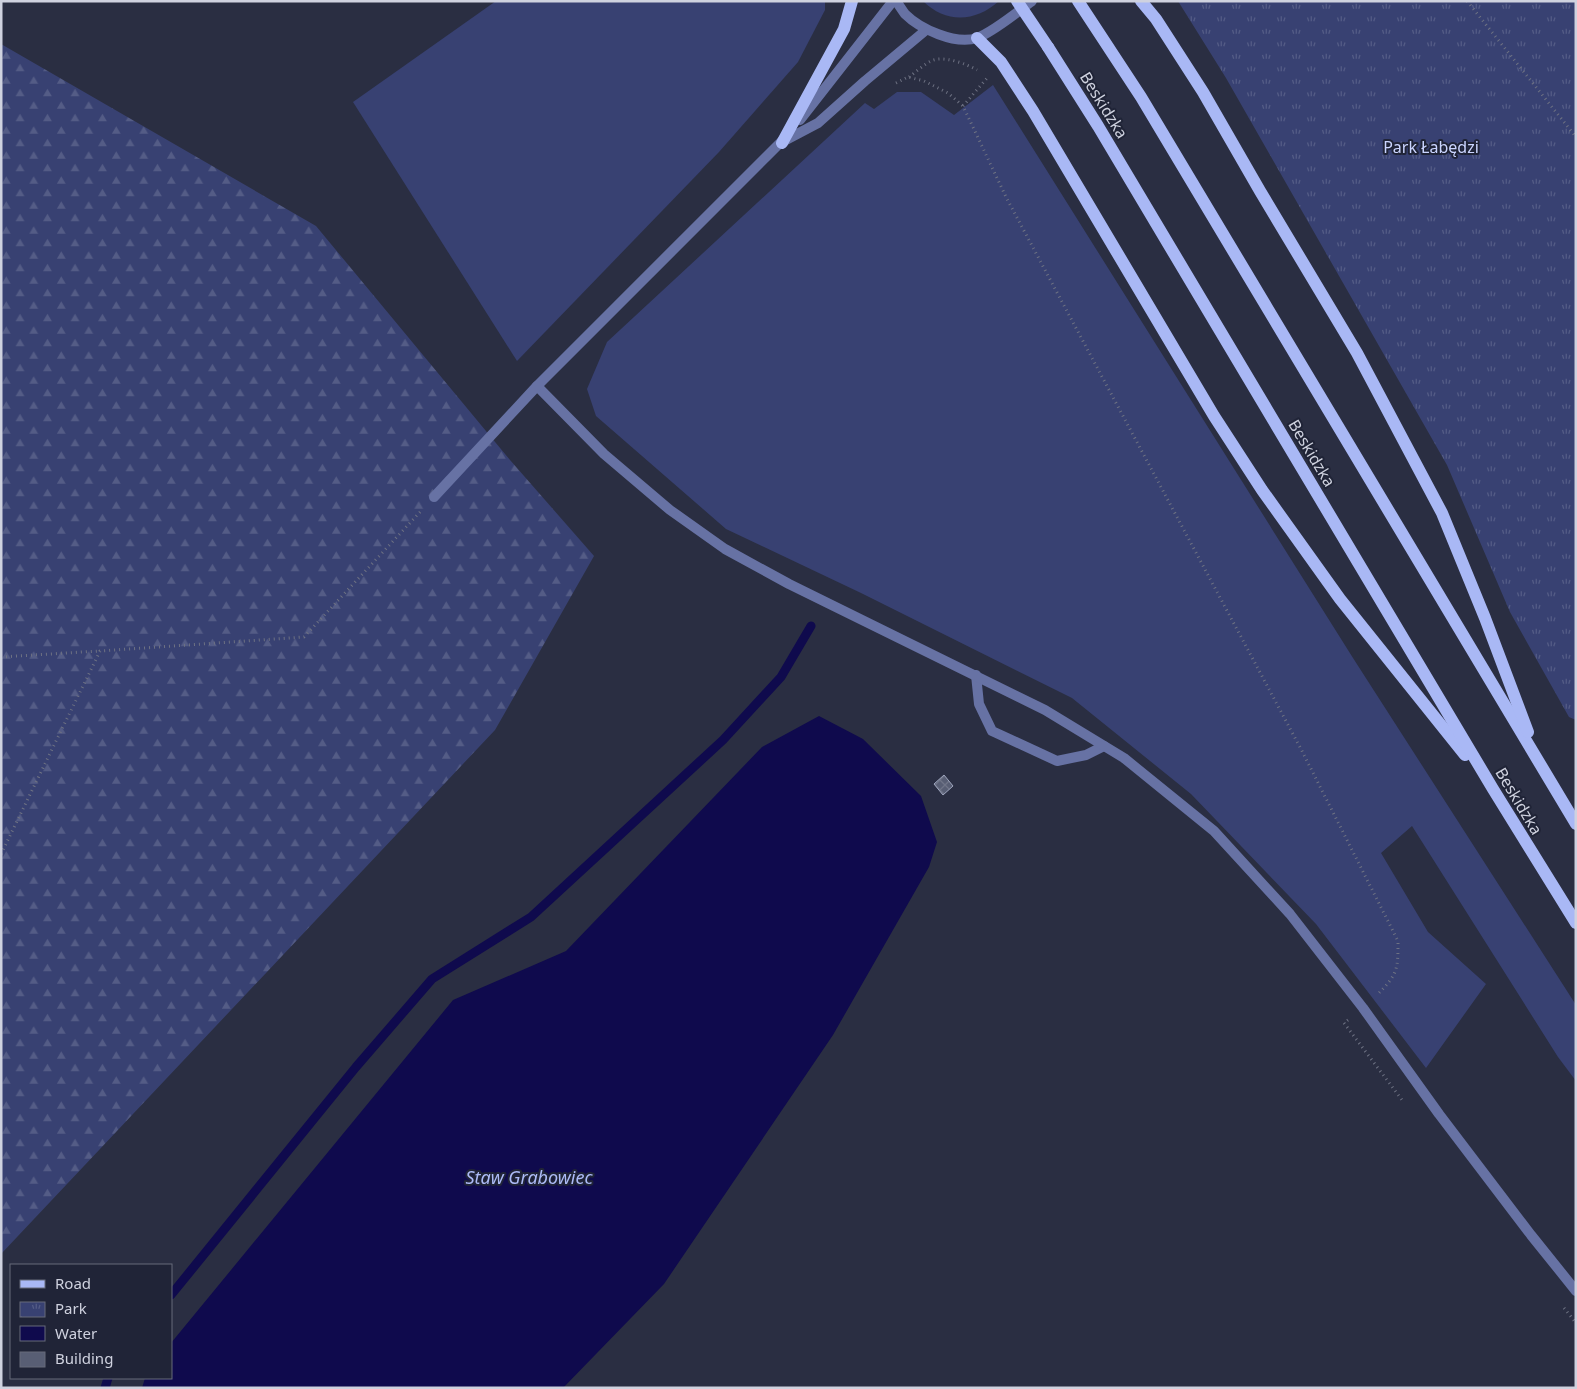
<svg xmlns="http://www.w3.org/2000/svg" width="1577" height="1389" font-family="'Noto Sans',sans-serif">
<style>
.grass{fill:#384172}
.forest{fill:url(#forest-firs)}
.park{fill:url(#park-tufts)}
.water{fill:#0f0a4d}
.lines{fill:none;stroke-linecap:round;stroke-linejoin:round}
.stream{stroke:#0f0a4d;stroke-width:9}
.building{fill:url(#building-cross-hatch);stroke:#9ea5bd}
.path{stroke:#6e7283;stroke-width:3;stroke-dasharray:1 4;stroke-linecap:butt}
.service{stroke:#6772a4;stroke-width:10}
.minor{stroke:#6772a4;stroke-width:10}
.tertiary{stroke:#6772a4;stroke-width:10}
.primary{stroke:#a9b8f5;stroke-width:12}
.primary-bridge{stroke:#a9b8f5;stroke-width:12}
.labels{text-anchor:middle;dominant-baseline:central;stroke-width:4;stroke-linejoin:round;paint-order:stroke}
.street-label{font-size:16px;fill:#cfd2df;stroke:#202437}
.park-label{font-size:16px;fill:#cbd5ff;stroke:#202437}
.water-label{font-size:18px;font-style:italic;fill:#adbbf7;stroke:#202437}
</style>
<defs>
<pattern id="forest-firs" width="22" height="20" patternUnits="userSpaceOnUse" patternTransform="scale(1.25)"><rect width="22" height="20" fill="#384172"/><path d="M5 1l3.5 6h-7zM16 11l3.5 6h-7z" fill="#545c86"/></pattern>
<pattern id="park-tufts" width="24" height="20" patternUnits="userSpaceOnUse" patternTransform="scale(1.25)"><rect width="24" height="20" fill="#384172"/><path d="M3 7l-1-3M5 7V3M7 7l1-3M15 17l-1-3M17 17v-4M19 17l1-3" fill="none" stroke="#545c86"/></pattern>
<pattern id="building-cross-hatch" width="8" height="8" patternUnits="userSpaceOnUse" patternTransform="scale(1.25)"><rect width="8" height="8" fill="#585e74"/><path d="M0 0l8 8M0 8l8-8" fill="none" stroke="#6f7487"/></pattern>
</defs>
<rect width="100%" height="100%" fill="#2a2e42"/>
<!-- grass -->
<g class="grass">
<polygon points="496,1 825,1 825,10 798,62 719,152 517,361 353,102"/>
<path d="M923,1h76c-23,21 -53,23 -76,0z"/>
<polygon points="993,85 1353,658 1576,1005 1576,1081 1558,1057 1412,826 1381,853 1428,932 1486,984 1426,1068 1316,924 1191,794 1072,698 861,593 726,529 596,416 587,389 607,342 865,103 874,109 897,92 921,92 954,115"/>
</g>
<!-- forest -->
<polygon class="forest" points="1,44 316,226 510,460 594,556 495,730 1,1254"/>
<!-- park -->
<polygon class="park" points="1178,1 1576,1 1576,720 1569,717 1510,612 1447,465 1226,78"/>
<!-- water -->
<polygon class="water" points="819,716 863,739 921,796 937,842 929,867 833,1035 664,1284 563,1388 142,1388 145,1378 171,1378 171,1343 453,1000 566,951 762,747"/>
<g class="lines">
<!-- stream -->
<g class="stream">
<polyline points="171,1295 356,1067 432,979 531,917 723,740 781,677 811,626"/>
<polyline points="105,1388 108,1378"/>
</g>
</g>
<!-- building -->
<polygon class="building" points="944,775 953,786 943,795 934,784"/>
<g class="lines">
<!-- path -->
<g class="path">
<polyline points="1467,1 1576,137"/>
<path d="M909,77c7,-5 14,-12 22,-16 12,-6 36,3 46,9"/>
<path d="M896,83l12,-6 16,4 24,12 15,13 43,91 296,554 96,190c0,28 0,33 -21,54"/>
<polyline points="963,106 988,77"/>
<polyline points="1,657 99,651"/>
<polyline points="1,854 100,651 304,637 421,511"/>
<polyline points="1348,1020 1344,1023 1402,1100"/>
<polyline points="1564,1308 1576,1323"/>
</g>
<!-- service -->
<polyline class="service" points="976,675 979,704 992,731 1057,761 1086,755 1104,746"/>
<!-- minor -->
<g class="minor">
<polyline points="800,120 893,1"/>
<polyline points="782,142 818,123 865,81 926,30"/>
<polyline points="537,386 604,454 670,510 725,549 789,584 1045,710 1124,758 1214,831 1290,914 1363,1008 1439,1114 1531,1235 1576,1291"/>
<polyline points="434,497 537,386 786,137"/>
</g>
<!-- tertiary -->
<path class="tertiary" d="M896,1c3,4 6,9 9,13 15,15 50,31 72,24 16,-6 41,-26 55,-37"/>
<!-- primary -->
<g class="primary">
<polyline points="1078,1 1141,97 1576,824"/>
<polyline points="1141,1 1156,19 1203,92 1260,191 1357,353 1442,513 1485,618 1528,732"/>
<polyline points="977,38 1001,62 1033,111 1214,416 1262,490 1340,599 1465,755"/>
<polyline points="1048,47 1098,126 1493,789 1576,923"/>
<polyline points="782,143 844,29 852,1"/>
</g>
<!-- primary-bridge -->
<polyline class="primary-bridge" points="1017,1 1048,47"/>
</g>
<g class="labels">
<!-- street labels -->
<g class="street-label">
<text transform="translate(1104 105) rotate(58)">Beskidzka</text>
<text transform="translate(1312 453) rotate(59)">Beskidzka</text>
<text transform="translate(1519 801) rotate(59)">Beskidzka</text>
</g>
<!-- park labels -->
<g class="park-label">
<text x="1431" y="147">Park Łabędzi</text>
</g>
<!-- water labels -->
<g class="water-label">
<text x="529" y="1177">Staw Grabowiec</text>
</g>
</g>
<!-- border -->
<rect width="1577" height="1389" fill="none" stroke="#cfd2df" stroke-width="5"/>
<!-- legend -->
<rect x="10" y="1264" width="162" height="115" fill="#202437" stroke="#666a7a"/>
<rect x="20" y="1280" width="25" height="8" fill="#a9b8f5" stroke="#666a7a"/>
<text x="55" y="1289" font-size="15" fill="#cfd2df">Road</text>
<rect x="20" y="1302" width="25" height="15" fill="url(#park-tufts)" stroke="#666a7a"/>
<text x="55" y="1314" font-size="15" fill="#cfd2df">Park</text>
<rect x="20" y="1326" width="25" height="15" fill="#0f0a4d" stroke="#666a7a"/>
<text x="55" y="1339" font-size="15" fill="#cfd2df">Water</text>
<rect x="20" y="1352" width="25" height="15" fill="#585e74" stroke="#666a7a"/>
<text x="55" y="1364" font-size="15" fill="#cfd2df">Building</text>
</svg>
